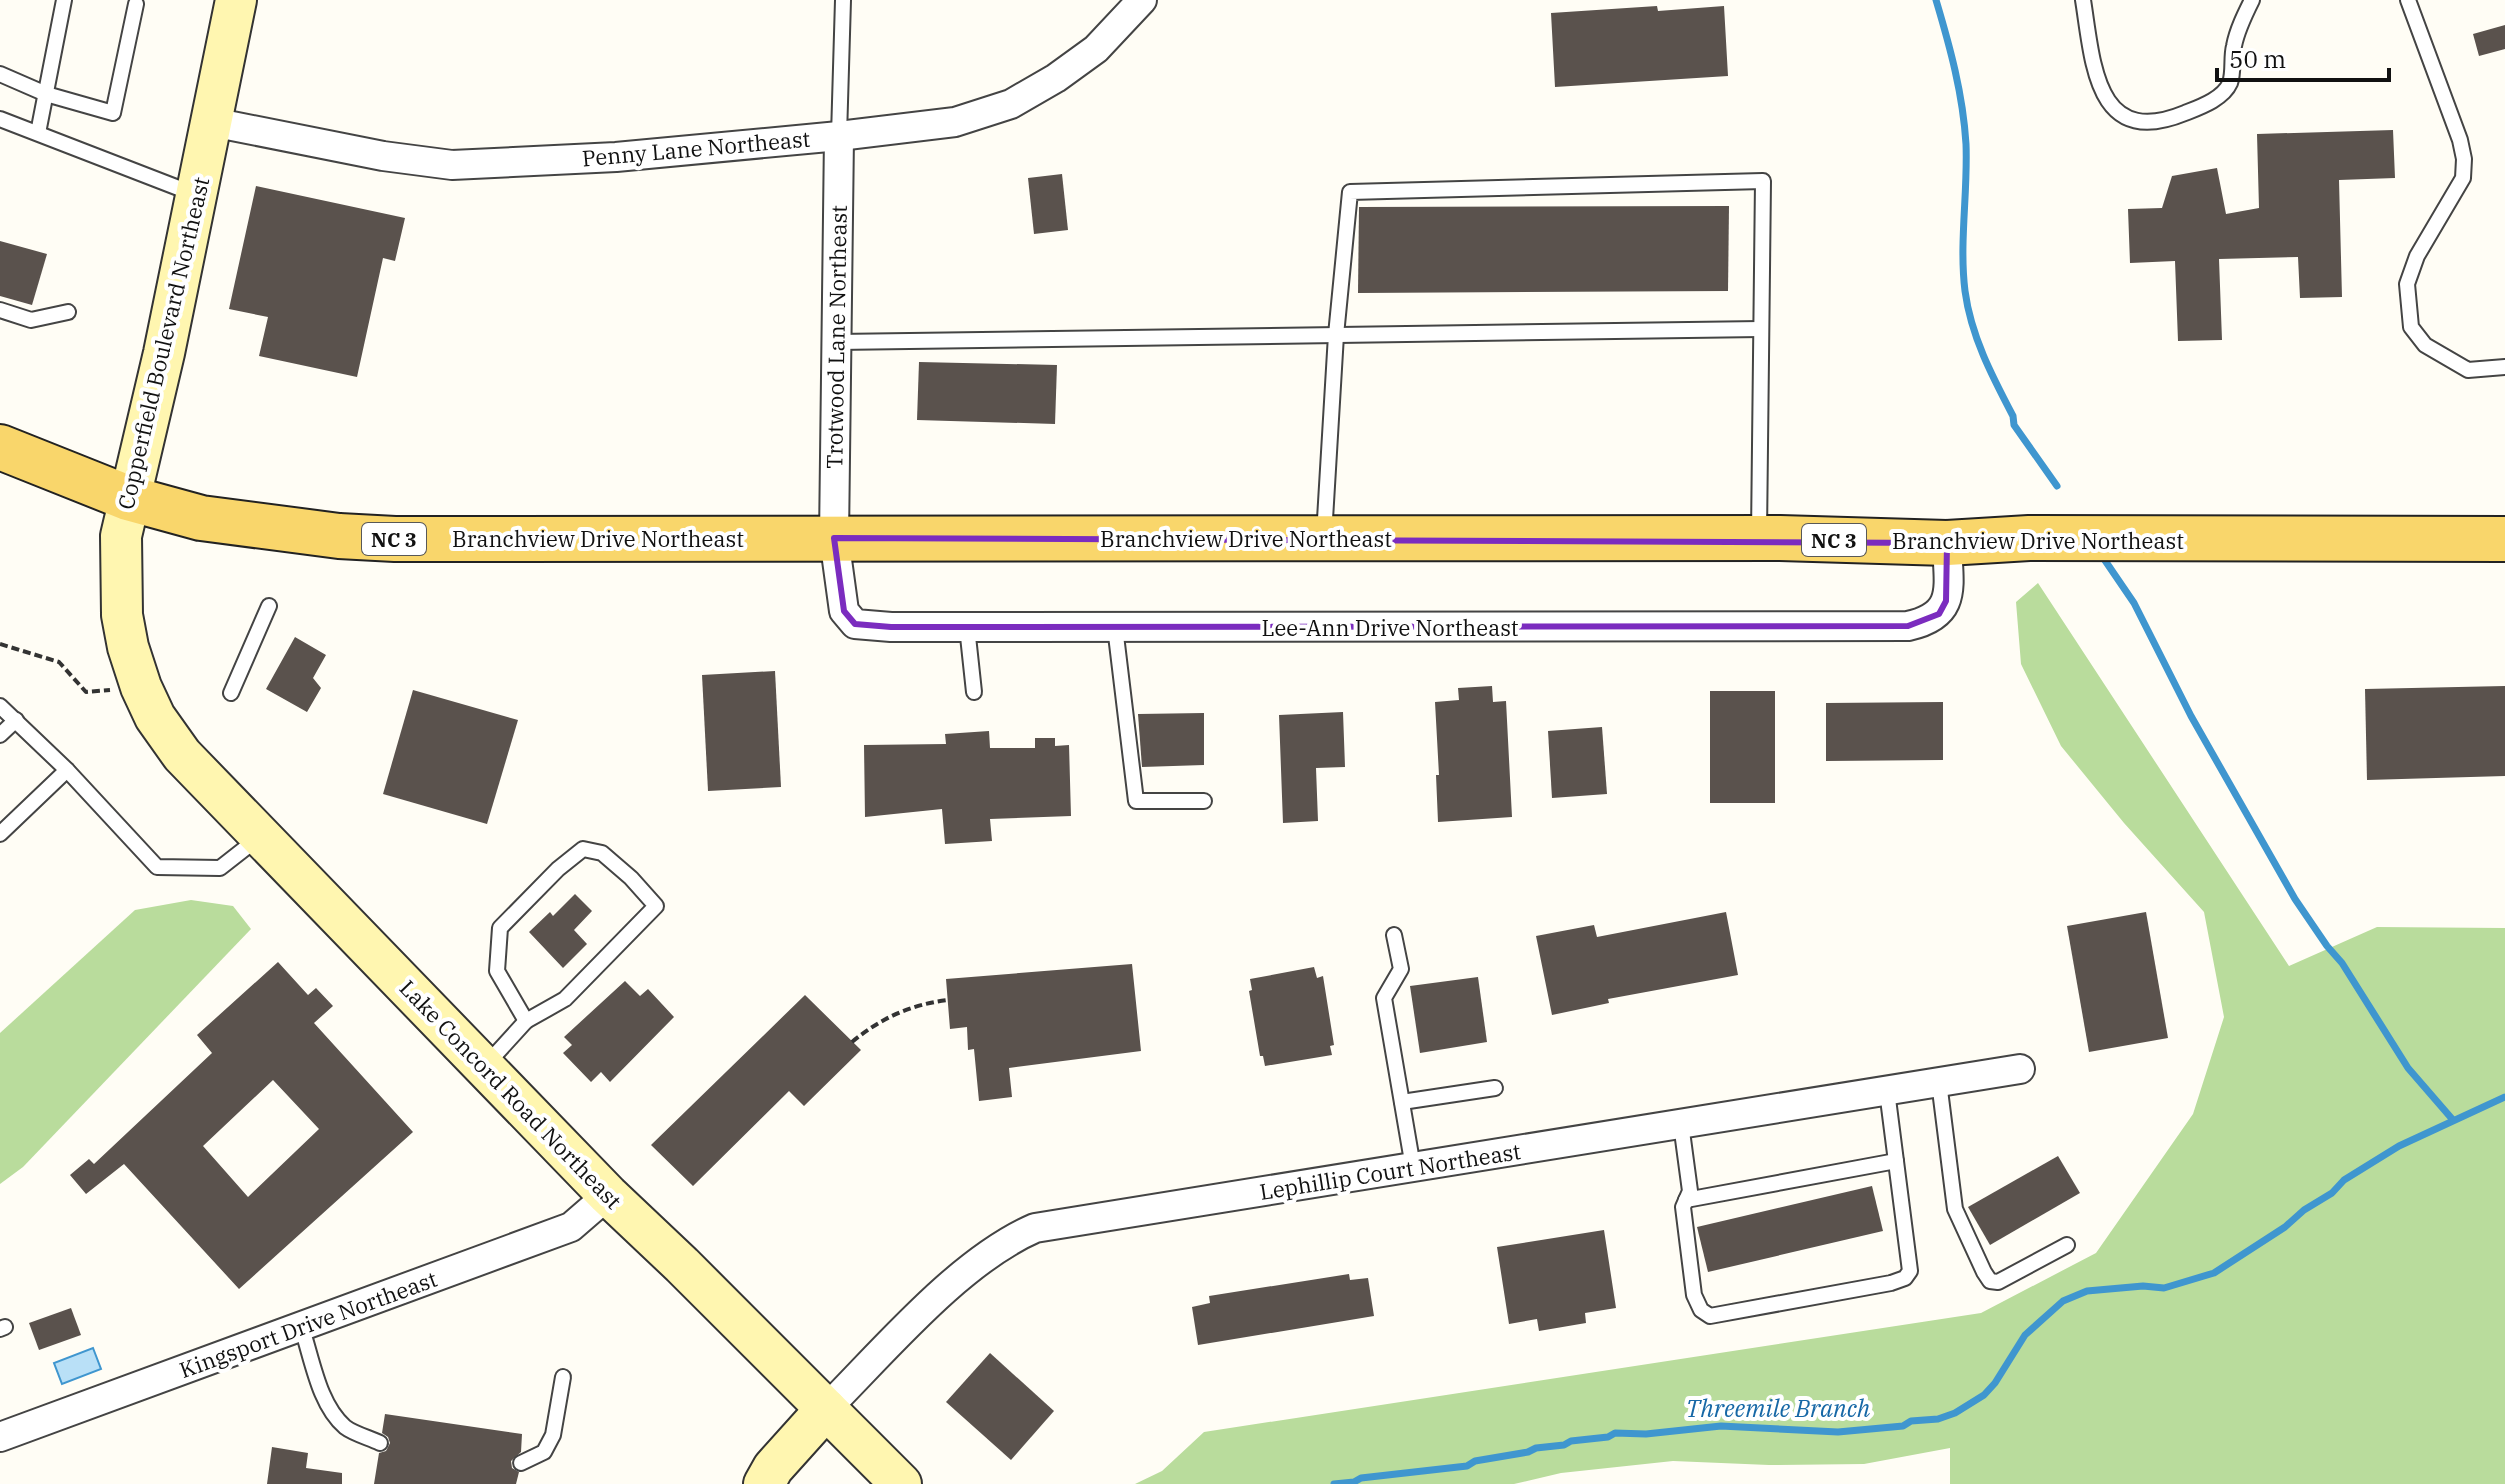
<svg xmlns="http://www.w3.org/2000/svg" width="2505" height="1484" font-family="'IBM Plex Serif',serif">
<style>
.forest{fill:#b9dc9c}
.water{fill:#b9e0f7;stroke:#3f96cf;stroke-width:2}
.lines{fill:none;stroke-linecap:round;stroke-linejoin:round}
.stream{stroke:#3f96cf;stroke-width:7}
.building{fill:#5a524d;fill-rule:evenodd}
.lane-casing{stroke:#444;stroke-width:18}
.street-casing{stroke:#444;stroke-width:32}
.secondary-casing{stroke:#333;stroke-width:44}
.primary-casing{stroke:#222;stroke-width:48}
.path{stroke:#333;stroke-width:4;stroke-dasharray:8 4;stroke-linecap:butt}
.lane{stroke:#fff;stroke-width:14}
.street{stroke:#fff;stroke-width:28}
.secondary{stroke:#fff6b0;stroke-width:40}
.primary{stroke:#f9d66b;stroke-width:44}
.marked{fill:none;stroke:#7b2cbf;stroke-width:6;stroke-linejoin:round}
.labels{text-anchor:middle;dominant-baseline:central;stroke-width:8;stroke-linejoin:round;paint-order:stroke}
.shield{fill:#fff;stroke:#585858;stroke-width:2}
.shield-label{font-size:20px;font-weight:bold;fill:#111}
.street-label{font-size:22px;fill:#111;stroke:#fff}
.water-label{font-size:24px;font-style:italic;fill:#1768a6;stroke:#fff}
</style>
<rect width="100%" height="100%" fill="#fffdf5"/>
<!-- forest -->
<g class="forest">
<polygon points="2038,583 2289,966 2377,927 2505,928 2505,1484 1950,1484 1950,1448 1864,1464 1769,1465 1673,1461 1561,1473 1514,1484 1135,1484 1162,1471 1204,1432 1981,1313 2096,1253 2193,1114 2224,1017 2204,912 2124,823 2061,746 2021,664 2016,602"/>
<polygon points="191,900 233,906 251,929 23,1167 0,1184 0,1033 135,910"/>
</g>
<!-- water -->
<polygon class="water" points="93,1348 101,1369 62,1384 54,1363"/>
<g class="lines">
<!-- stream -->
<g class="stream">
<path d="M1936,0c14,47 27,94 30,144 2,48 -7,99 -1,147 6,45 27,85 48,125l1,9 43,61"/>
<polyline points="2104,559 2134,603 2191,716 2295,899 2327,946 2342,963 2408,1068 2453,1120"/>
<polyline points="1334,1484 1354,1482 1361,1478 1467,1466 1475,1461 1528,1452 1536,1448 1564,1445 1571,1441 1608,1437 1615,1433 1646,1434 1721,1426 1838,1432 1903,1426 1911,1421 1938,1419 1955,1413 1984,1395 1995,1383 2025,1335 2063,1301 2087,1291 2143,1286 2164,1288 2214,1273 2285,1227 2304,1210 2332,1193 2344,1180 2399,1146 2505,1097"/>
</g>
</g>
<!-- building -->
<g class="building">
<polygon points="1657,6 1658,11 1724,6 1728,76 1555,87 1551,13"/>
<polygon points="2505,25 2505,49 2479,56 2473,34"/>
<polygon points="2393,130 2395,178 2339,180 2342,297 2300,298 2298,257 2219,259 2222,340 2178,341 2175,261 2130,263 2128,209 2162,208 2172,176 2217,168 2226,214 2259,208 2257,134"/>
<polygon points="1062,174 1068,230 1034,234 1028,178"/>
<polygon points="256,186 405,218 395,261 383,258 357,377 259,356 268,317 229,309"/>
<polygon points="1729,206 1728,291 1358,293 1359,207"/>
<polygon points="0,241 47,254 32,305 0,296"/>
<polygon points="919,362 1057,365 1055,424 917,420"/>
<polygon points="295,637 326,655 313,678 321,688 307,712 266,689"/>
<polygon points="775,671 781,787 708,791 702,675"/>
<polygon points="1492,686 1493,702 1506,701 1512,817 1438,822 1436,775 1439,775 1435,702 1459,700 1458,688"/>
<polygon points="2505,686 2505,776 2367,780 2365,689"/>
<polygon points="413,690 518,720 487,824 383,794"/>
<rect x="1710" y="691" width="65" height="112"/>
<polygon points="1943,702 1943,760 1826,761 1826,703"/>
<polygon points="1343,712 1345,767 1316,768 1318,821 1283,823 1279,715"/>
<polygon points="1204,713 1204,765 1142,767 1138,714"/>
<polygon points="1602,727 1607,794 1552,798 1548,731"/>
<polygon points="989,731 990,748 1035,748 1035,738 1055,738 1055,746 1069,745 1071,816 990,819 992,841 945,844 942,809 865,817 864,745 946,744 945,734"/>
<polygon points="575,894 592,911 574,930 587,944 563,968 529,932 550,912 553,916"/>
<polygon points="1726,912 1738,975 1608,999 1609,1003 1552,1015 1536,936 1594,925 1597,937"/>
<polygon points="2146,912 2168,1038 2089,1052 2067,926"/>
<path d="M278,962l30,33 8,-7 17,18 -19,17 99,109 -174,157 -115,-125 -38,30 -16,-19 19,-16 5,5 118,-111 -15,-18zM273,1080l46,49 -71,68 -45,-51z"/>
<polygon points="1132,964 1141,1051 1009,1068 1012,1097 979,1101 974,1049 968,1050 967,1027 950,1029 946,979"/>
<polygon points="1314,967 1317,978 1323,976 1334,1045 1330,1046 1332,1055 1265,1066 1263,1056 1260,1056 1249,991 1252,990 1250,979"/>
<polygon points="1478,977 1487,1042 1420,1053 1410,986"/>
<polygon points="625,981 640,996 648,989 674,1017 610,1082 601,1072 591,1082 563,1053 572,1045 564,1037"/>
<polygon points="805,995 861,1050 804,1106 789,1091 693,1186 651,1145"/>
<polygon points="2058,1156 2080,1193 1990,1245 1968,1207"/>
<polygon points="1872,1186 1883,1231 1708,1272 1697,1227"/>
<polygon points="1604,1230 1616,1308 1585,1313 1586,1323 1539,1331 1537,1319 1509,1324 1497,1247"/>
<polygon points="1349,1274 1350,1280 1368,1278 1374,1316 1198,1345 1192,1307 1210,1303 1209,1296"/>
<polygon points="71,1308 81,1335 39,1350 29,1323"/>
<polygon points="990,1353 1054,1411 1011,1460 946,1402"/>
<polygon points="385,1414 522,1434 521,1452 511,1461 512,1468 519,1472 516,1484 374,1484 379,1453 386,1451 390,1443 388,1437 382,1433"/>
<polygon points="272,1447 308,1453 306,1468 342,1473 342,1484 267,1484"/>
</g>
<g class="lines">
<defs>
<g id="lane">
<path d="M2083,0c10,62 12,150 102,113 15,-6 38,-14 45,-30 4,-11 1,-26 4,-37 3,-16 11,-32 18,-46"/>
<polyline points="2408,0 2460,140 2464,159 2463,178 2417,256 2407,284 2411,327 2425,345 2468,370 2505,367"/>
<polyline points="0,74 46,94 113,113 136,4"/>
<polyline points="0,119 194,194"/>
<polyline points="38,133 64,0"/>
<polyline points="839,136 843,0"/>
<polyline points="0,310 31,320 68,312"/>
<polyline points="837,342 1761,329"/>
<polyline points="1324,536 1336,335 1350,192 1763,181 1759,534"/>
<polyline points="967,627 974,692"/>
<polyline points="1115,627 1136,801 1204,801"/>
<polyline points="231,693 269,606"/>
<polyline points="0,706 67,770 157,867 220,868 257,839"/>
<polyline points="0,735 16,720"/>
<polyline points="0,834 67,770"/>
<polygon points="583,849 602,853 631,878 656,906 565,999 526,1021 497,971 500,928 558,869"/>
<polyline points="1394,935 1401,969 1384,998 1413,1167"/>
<polyline points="485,1066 526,1021"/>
<polyline points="1939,1082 1955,1209 1984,1272 1990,1281 1998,1282 2067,1245"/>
<polyline points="1402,1102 1495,1088"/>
<polyline points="1681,1124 1690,1191 1683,1207 1694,1295 1701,1310 1710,1316 1891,1283 1905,1278 1910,1271 1887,1091"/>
<polyline points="1686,1200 1896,1161"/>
<path d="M301,1326c11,31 17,78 44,101 9,7 25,11 35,16"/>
<polyline points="0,1329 5,1327"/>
<polyline points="521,1463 544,1452 553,1435 563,1377"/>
</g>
<g id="street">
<polyline points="212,122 383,156 452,165 616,157 839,136 955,122 1011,104 1056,78 1096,49 1142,0"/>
<path d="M839,136l-5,402 10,73 11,13 36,3 1017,-1c51,-11 40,-41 39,-83"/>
<path d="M826,1409c59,-59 133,-148 209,-181l985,-159"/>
<polyline points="0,1437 571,1227 608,1195"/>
</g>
<g id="secondary">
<polyline points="236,0 164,353 121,536 122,615 128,647 141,687 155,717 182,755 608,1195 682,1265 901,1484"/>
<polyline points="764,1484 773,1468 826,1409"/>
</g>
<polyline id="primary" points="0,447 128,498 201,518 339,536 395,539 1780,538 1947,543 2029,538 2505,539"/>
</defs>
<!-- lane casing -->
<use href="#lane" class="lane-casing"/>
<!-- street casing -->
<use href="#street" class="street-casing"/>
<!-- secondary casing -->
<use href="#secondary" class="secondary-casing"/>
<!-- primary casing -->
<use href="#primary" class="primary-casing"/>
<!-- path -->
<g class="path">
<polyline points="0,644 59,662 86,692 110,690"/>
<path d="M852,1042c29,-24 58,-37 95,-42"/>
</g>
<!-- lane -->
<use href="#lane" class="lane"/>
<!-- street -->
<use href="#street" class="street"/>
<!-- secondary -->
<use href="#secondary" class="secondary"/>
<!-- primary -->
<use href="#primary" class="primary"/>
</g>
<!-- marked area -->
<path class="marked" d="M834,538l1113,5 -1,58 -7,13 -31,12 -1017,1 -36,-3 -11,-13z"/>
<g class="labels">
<!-- shield labels -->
<g class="shield">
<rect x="362" y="523" width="64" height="32" rx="6"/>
<rect x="1802" y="524" width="64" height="32" rx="6"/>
</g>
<g class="shield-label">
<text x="394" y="539">NC 3</text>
<text x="1834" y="540">NC 3</text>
</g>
<!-- street labels -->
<g class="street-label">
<text transform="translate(696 148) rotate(-5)">Penny Lane Northeast</text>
<text transform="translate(836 337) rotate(-89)">Trotwood Lane Northeast</text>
<text transform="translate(163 343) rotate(-77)">Copperfield Boulevard Northeast</text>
<text x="598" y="538">Branchview Drive Northeast</text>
<text x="1246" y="538">Branchview Drive Northeast</text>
<text x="2038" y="540">Branchview Drive Northeast</text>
<text x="1390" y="627">Lee-Ann Drive Northeast</text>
<text transform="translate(511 1094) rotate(46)">Lake Concord Road Northeast</text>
<text transform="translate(1390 1171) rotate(-9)">Lephillip Court Northeast</text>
<text transform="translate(308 1324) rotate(-20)">Kingsport Drive Northeast</text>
</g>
<!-- water labels -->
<g class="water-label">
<text x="1778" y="1408">Threemile Branch</text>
</g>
</g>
<!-- scale -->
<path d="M2217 68v12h172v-12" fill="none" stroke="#111111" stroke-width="4"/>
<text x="2229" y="68" font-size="24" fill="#111111" stroke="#ffffff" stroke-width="6" paint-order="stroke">50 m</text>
</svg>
